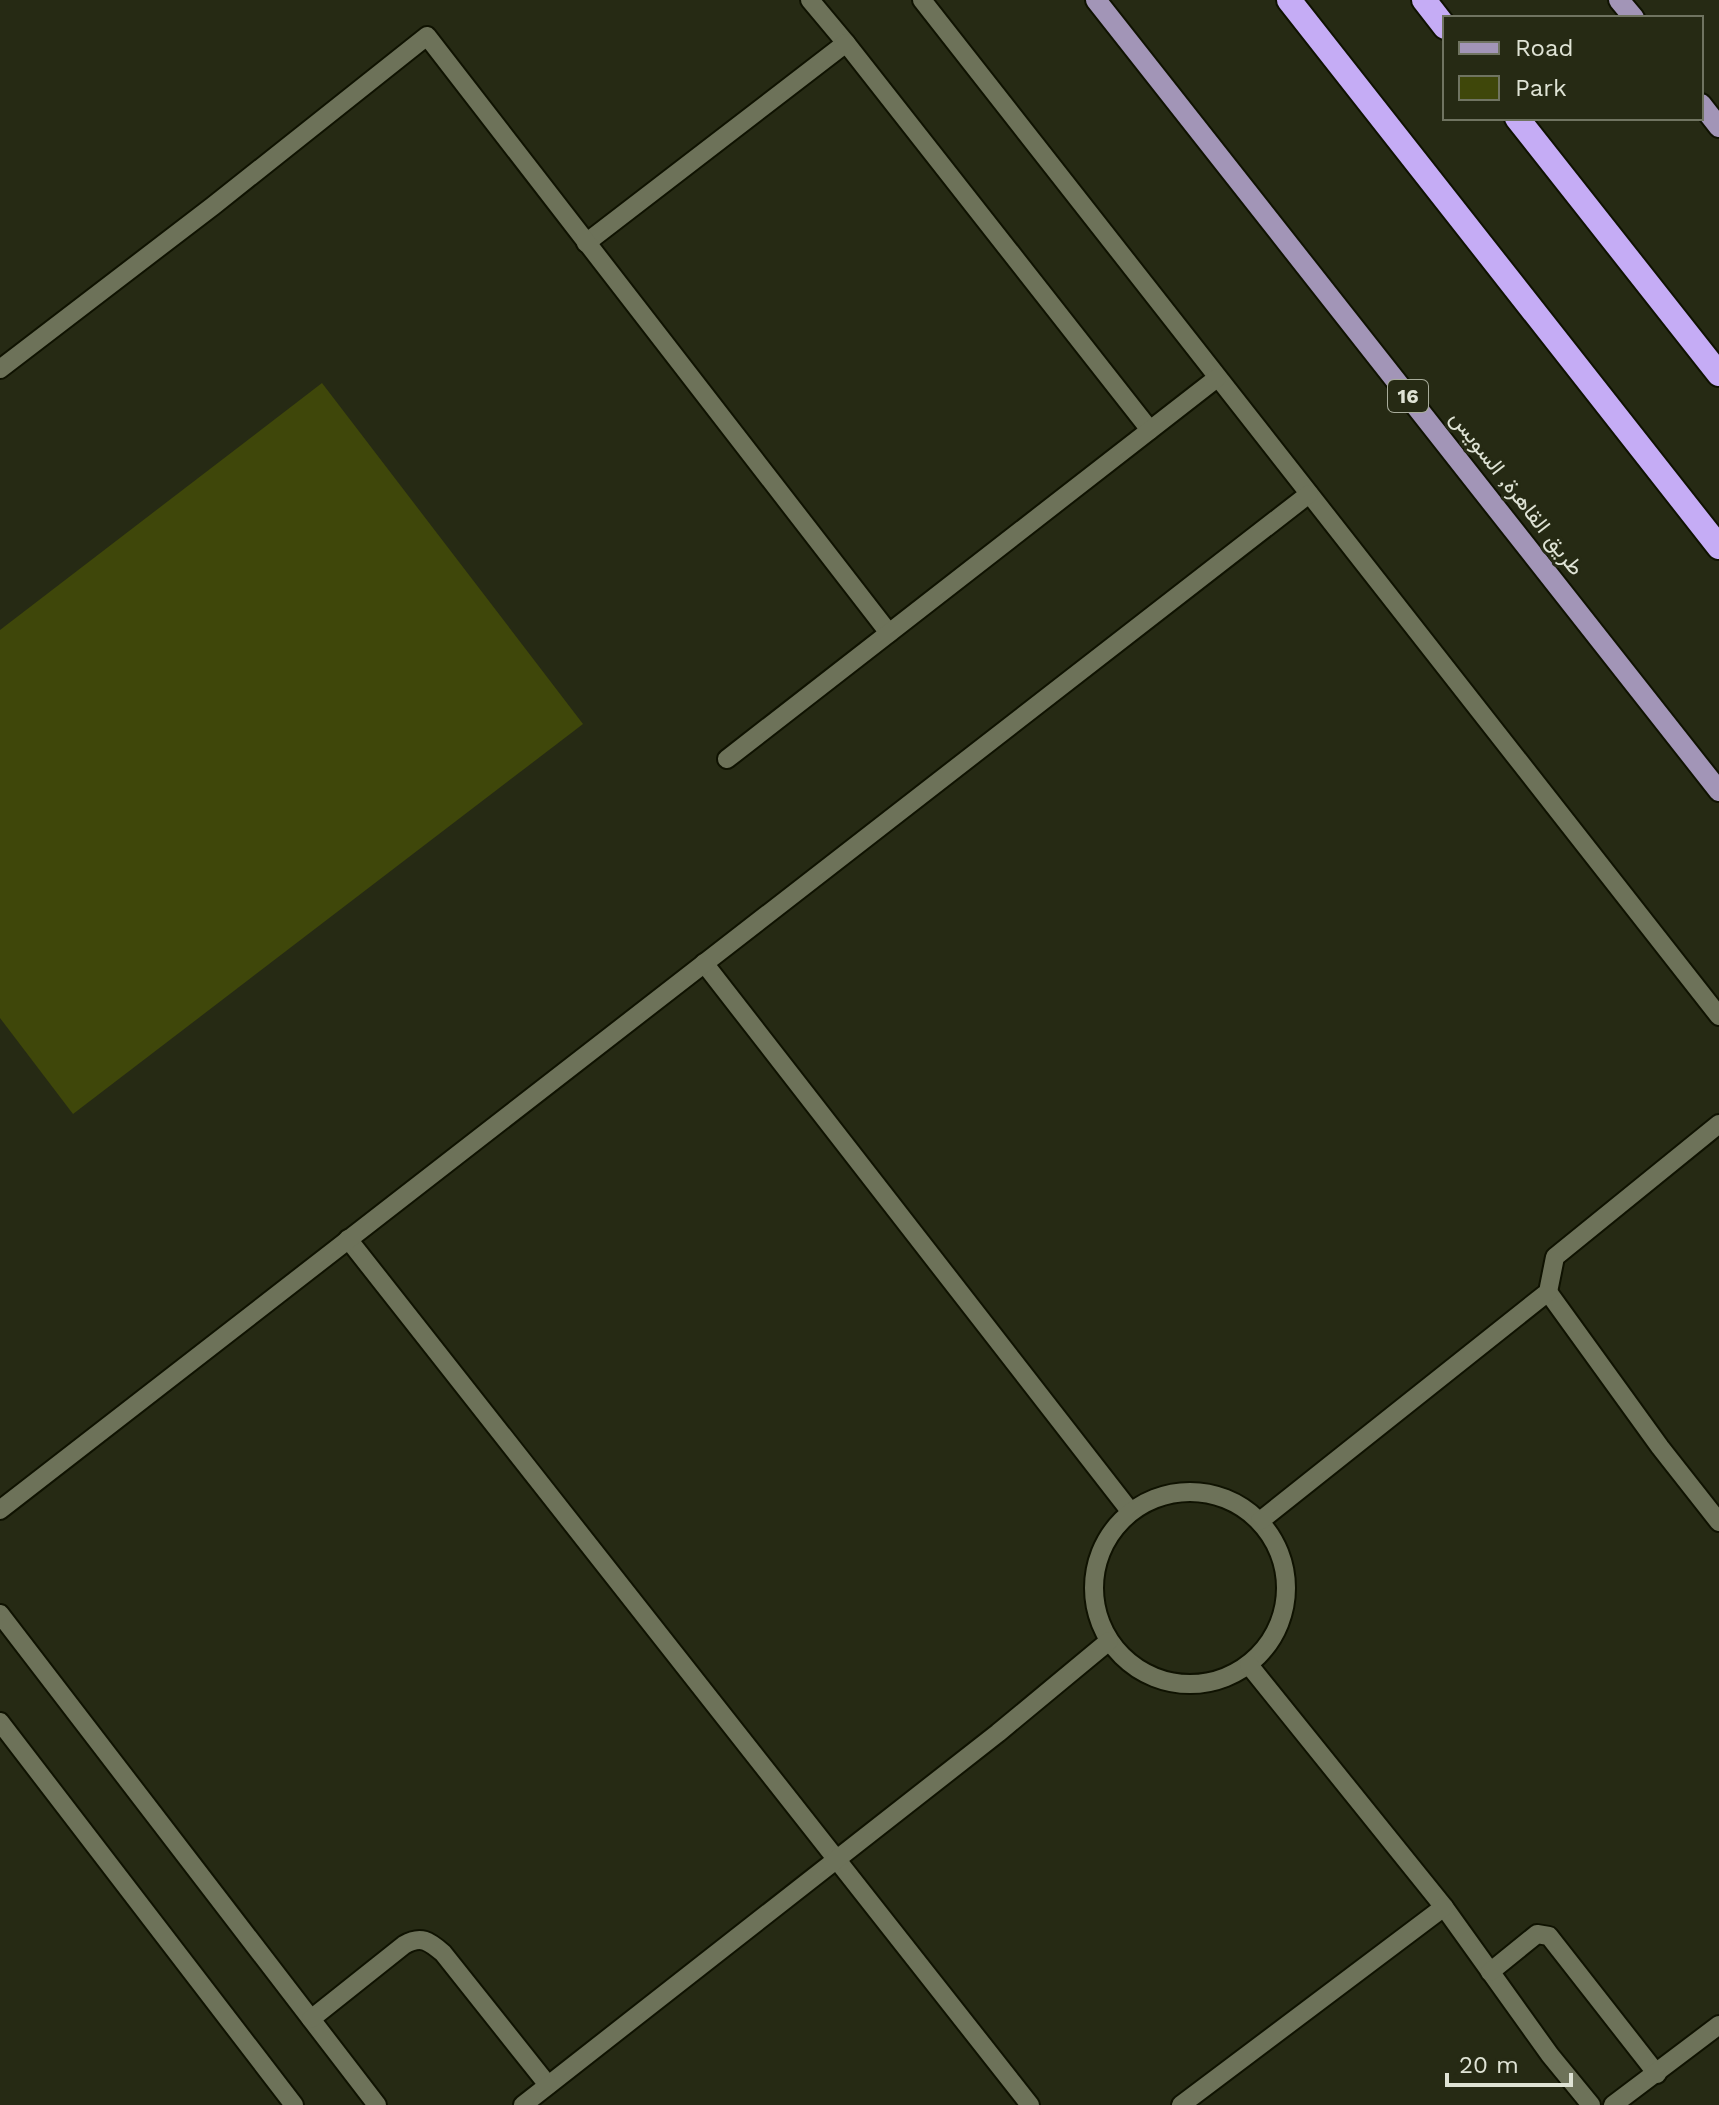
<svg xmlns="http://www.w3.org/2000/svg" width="1719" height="2105" font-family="'Work Sans',Vazirmatn,sans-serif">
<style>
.green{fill:#3f470a}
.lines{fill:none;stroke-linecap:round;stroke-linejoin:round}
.lane-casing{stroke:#0f1201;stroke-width:22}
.primary-casing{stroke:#0f1201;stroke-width:24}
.highway-casing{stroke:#0f1201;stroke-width:28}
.lane{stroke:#6d7259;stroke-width:18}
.primary{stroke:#a295b7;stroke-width:20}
.highway{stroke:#c5acf5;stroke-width:24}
.labels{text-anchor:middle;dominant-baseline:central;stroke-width:6;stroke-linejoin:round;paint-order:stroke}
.shield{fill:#262a14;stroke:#a8ac9b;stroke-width:2}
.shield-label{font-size:20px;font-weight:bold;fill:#dfe3d5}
.street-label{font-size:22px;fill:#dfe3d5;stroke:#262a14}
</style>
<rect width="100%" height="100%" fill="#262a14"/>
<!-- green -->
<polygon class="green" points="322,383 583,724 73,1114 0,1018 0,630"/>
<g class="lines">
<defs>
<g id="lane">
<polyline points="810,0 846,43"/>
<polyline points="922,0 1719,1016"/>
<polyline points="586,243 846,43 1150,430"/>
<polyline points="0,369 213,206 427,36 889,633"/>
<polyline points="727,759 1217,378"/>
<polyline points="704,963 1130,1511"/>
<polyline points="348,1239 1030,2105"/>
<polyline points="1548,1292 1660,1447 1719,1522"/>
<circle cx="1190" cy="1588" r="96"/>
<polyline points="0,1510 1309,494"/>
<polyline points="1260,1521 1548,1292 1555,1257 1719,1124"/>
<polyline points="0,1614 377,2105"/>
<polyline points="1249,1665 1444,1907 1550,2055 1591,2105"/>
<polyline points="0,1722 294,2105"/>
<polyline points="1490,1972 1537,1934 1549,1936 1657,2074"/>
<path d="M311,2019l93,-74c17,-10 25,-4 39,8l105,132"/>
<polyline points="523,2105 998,1733 1109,1641"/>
<polyline points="1181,2105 1444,1907"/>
<polyline points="1613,2105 1719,2025"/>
</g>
<g id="primary">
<polyline points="1096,0 1719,791"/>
<polyline points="1619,0 1634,18"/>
<polyline points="1701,104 1719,127"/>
</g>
<g id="highway">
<polyline points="1289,0 1719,547"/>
<polyline points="1424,0 1445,27"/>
<polyline points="1517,118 1719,374"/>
</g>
</defs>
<!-- lane casing -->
<use href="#lane" class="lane-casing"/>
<!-- primary casing -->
<use href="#primary" class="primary-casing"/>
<!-- highway casing -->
<use href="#highway" class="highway-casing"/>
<!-- lane -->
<use href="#lane" class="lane"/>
<!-- primary -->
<use href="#primary" class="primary"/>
<!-- highway -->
<use href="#highway" class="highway"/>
</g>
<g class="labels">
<!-- shield labels -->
<rect class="shield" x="1388" y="380" width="40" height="32" rx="6"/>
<g class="shield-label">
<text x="1408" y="396">16</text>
</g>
<!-- street labels -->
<g class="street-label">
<text transform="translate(1517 493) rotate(52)">طريق القاهرة, السويس</text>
</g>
</g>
<!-- legend -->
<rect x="1443" y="16" width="260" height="104" fill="#262a14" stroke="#707461" stroke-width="2"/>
<rect x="1459" y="42" width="40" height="12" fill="#a295b7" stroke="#707461" stroke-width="2"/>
<text x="1515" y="56" font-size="24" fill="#dfe3d5">Road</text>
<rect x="1459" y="76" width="40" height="24" fill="#3f470a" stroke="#707461" stroke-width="2"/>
<text x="1515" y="96" font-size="24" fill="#dfe3d5">Park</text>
<!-- scale -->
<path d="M1447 2073v12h124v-12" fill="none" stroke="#dfe3d5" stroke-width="4"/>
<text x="1459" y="2073" font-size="24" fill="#dfe3d5" stroke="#262a14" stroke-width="6" paint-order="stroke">20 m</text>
</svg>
